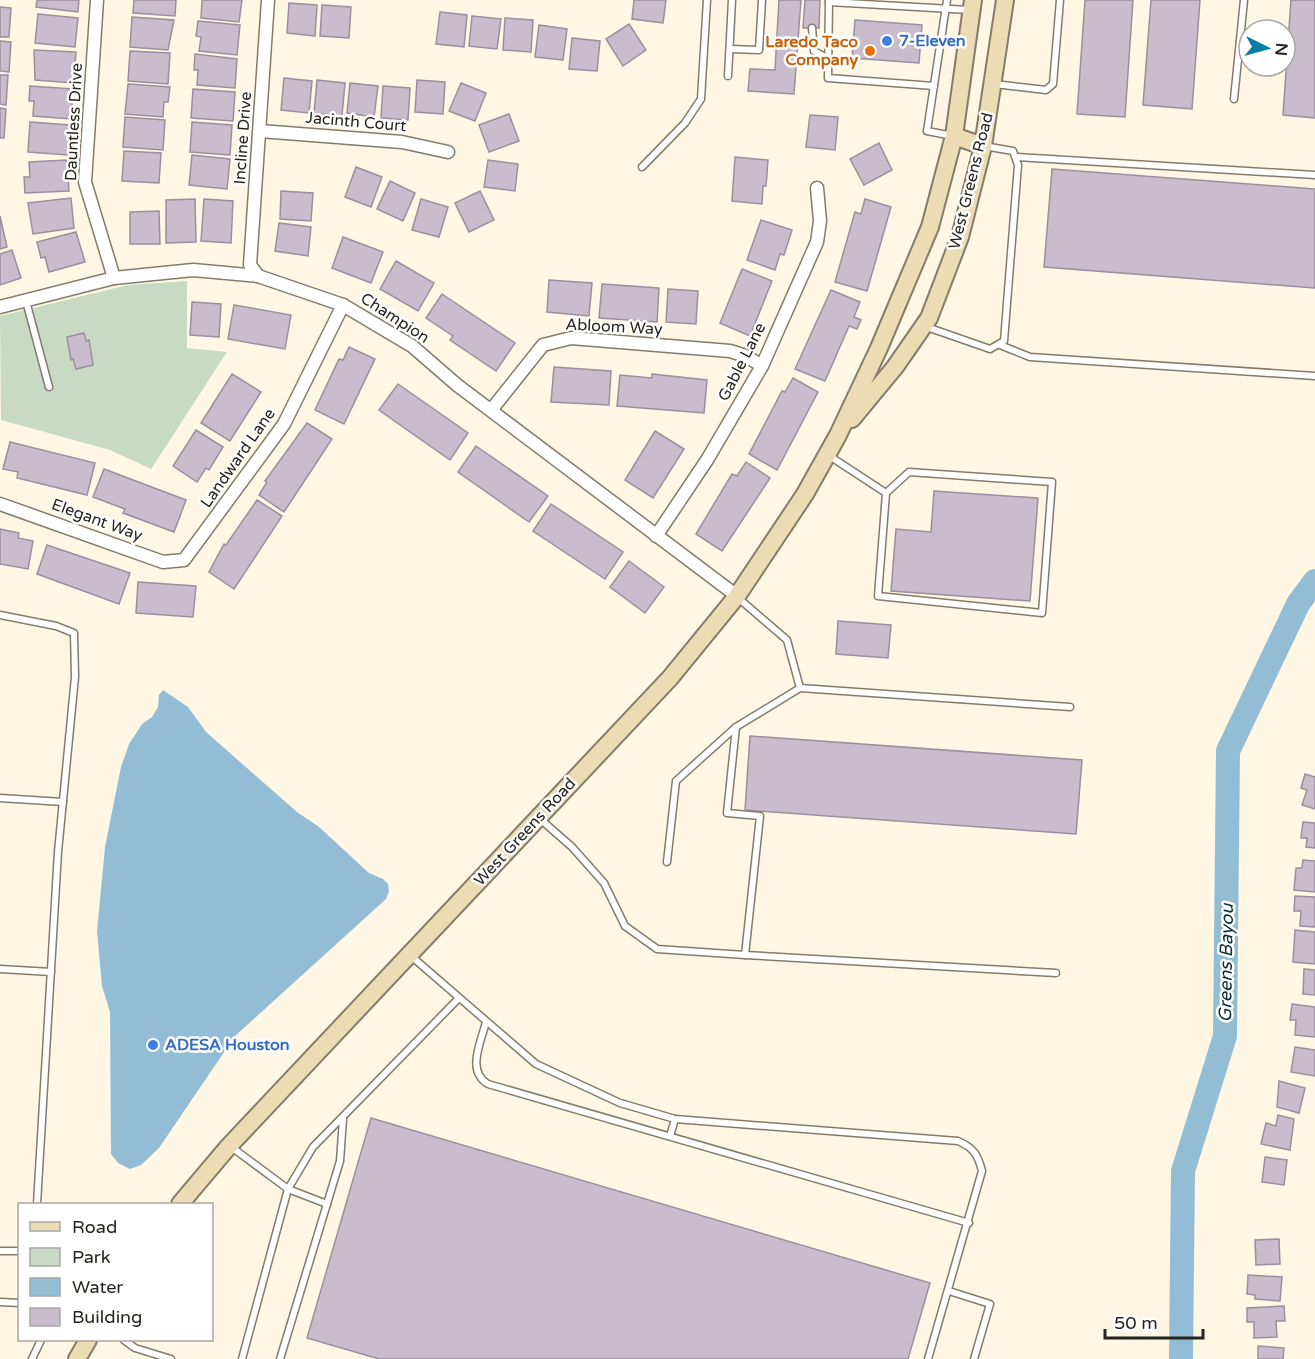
<svg xmlns="http://www.w3.org/2000/svg" width="1315" height="1359" font-family="'Varela Round',sans-serif">
<style>
.green{fill:#c8dac2}
.water{fill:#92bdd5}
.lines{fill:none;stroke-linecap:round;stroke-linejoin:round}
.river{stroke:#92bdd5;stroke-width:24}
.building{fill:#c9bccc;stroke:#9b8f9f;stroke-width:1.5}
.service-casing{stroke:#837c6b;stroke-width:9}
.minor-casing{stroke:#837c6b;stroke-width:15}
.secondary-casing{stroke:#837c6b;stroke-width:20}
.service{stroke:#fff;stroke-width:6}
.minor{stroke:#fff;stroke-width:12}
.secondary{stroke:#eddbb3;stroke-width:16}
.shop-dot{fill:#3f7fe0;stroke:#fff;stroke-width:2}
.food-dot{fill:#e8710a;stroke:#fff;stroke-width:2}
.labels{text-anchor:middle;dominant-baseline:central;stroke-width:5;stroke-linejoin:round;paint-order:stroke}
.shop-label{font-size:16px;font-weight:bold;fill:#366cbe;stroke:#fff;text-anchor:start}
.food-label{font-size:16px;font-weight:bold;fill:#c56008;stroke:#fff;text-anchor:end}
.street-label{font-size:16px;fill:#27241d;stroke:#fff}
.water-label{font-size:18px;font-style:italic;fill:#062d3e;stroke:#fff}
</style>
<rect width="100%" height="100%" fill="#fff7e4"/>
<!-- green -->
<polygon class="green" points="187,281 187,348 227,352 151,469 110,450 1,420 0,316 128,285"/>
<!-- water -->
<polygon class="water" points="163,690 188,707 206,732 297,812 319,827 369,873 383,879 388,884 389,891 386,899 235,1036 159,1148 141,1165 130,1169 118,1163 111,1154 110,1012 102,986 97,931 105,847 121,767 129,744 142,724 152,717 158,707 159,695"/>
<g class="lines">
<!-- river -->
<polyline class="river" points="1181,1359 1183,1171 1225,1036 1228,751 1298,604 1315,581"/>
</g>
<!-- building -->
<g class="building">
<polygon points="37,0 79,0 78,12 36,7"/>
<polygon points="134,0 176,0 175,16 133,13"/>
<polygon points="202,0 242,0 239,22 201,18"/>
<polygon points="634,0 666,0 663,23 632,19"/>
<polygon points="779,0 801,0 794,94 748,91 750,69 775,70"/>
<polygon points="805,0 820,0 819,28 803,28"/>
<polygon points="1085,0 1133,0 1125,117 1077,114"/>
<polygon points="1151,0 1200,0 1192,109 1143,105"/>
<polygon points="1291,0 1315,0 1315,118 1283,115"/>
<polygon points="289,3 317,5 315,36 287,33"/>
<polygon points="322,5 351,7 349,38 320,36"/>
<polygon points="0,7 11,8 9,37 0,37"/>
<polygon points="440,12 467,15 464,47 436,44"/>
<polygon points="38,14 78,18 75,47 35,43"/>
<polygon points="472,16 501,19 497,49 469,46"/>
<polygon points="132,17 174,20 168,50 130,47"/>
<polygon points="505,18 533,20 531,52 503,50"/>
<polygon points="855,20 922,25 919,63 852,58"/>
<polygon points="198,21 240,25 237,55 199,51 201,37 196,36"/>
<polygon points="629,24 646,50 623,66 606,39"/>
<polygon points="539,25 567,29 563,60 535,57"/>
<polygon points="572,38 600,41 597,71 569,69"/>
<polygon points="0,41 11,42 9,72 0,71"/>
<polygon points="34,50 76,52 74,83 35,80"/>
<polygon points="130,51 170,53 168,84 128,81"/>
<polygon points="195,54 237,59 235,88 197,85 198,70 194,70"/>
<polygon points="0,75 8,75 6,105 0,104"/>
<polygon points="284,78 312,81 309,113 281,110"/>
<polygon points="317,80 345,83 342,116 314,113"/>
<polygon points="417,80 445,82 443,114 415,112"/>
<polygon points="350,83 378,86 374,117 347,113"/>
<polygon points="461,83 486,93 475,121 449,111"/>
<polygon points="128,84 170,87 168,102 164,102 163,117 125,114"/>
<polygon points="30,86 73,89 71,119 33,116 34,101 29,101"/>
<polygon points="383,86 410,88 408,120 381,118"/>
<polygon points="193,89 235,92 233,121 191,118"/>
<polygon points="0,108 6,109 4,138 0,138"/>
<polygon points="509,114 519,141 489,152 479,125"/>
<polygon points="810,115 838,117 835,150 806,147"/>
<polygon points="125,117 165,120 163,150 123,147"/>
<polygon points="30,122 70,125 68,155 28,152"/>
<polygon points="192,122 232,125 230,155 190,152"/>
<polygon points="879,143 892,170 864,185 850,159"/>
<polygon points="124,151 161,153 159,183 122,181"/>
<polygon points="192,155 230,159 227,189 189,185"/>
<polygon points="735,157 768,160 766,186 763,186 762,204 732,201"/>
<polygon points="67,160 69,191 25,193 24,177 30,177 29,162"/>
<polygon points="488,160 518,164 515,191 484,187"/>
<polygon points="356,167 382,177 371,207 345,197"/>
<polygon points="1052,169 1315,189 1315,288 1044,267"/>
<polygon points="390,181 415,193 403,221 377,209"/>
<polygon points="281,191 313,193 311,221 280,219"/>
<polygon points="480,191 494,220 469,232 455,203"/>
<polygon points="71,198 74,228 33,234 28,203"/>
<polygon points="195,199 196,242 166,243 166,200"/>
<polygon points="204,199 233,201 231,243 201,241"/>
<polygon points="421,199 448,207 439,237 412,230"/>
<polygon points="865,199 891,207 867,291 835,282 855,212 861,214"/>
<polygon points="159,211 160,244 130,244 130,212"/>
<polygon points="0,216 7,247 0,249"/>
<polygon points="761,220 792,230 784,255 780,254 775,270 747,260"/>
<polygon points="279,223 311,227 308,256 275,251"/>
<polygon points="76,232 85,262 49,272 45,257 41,258 37,242"/>
<polygon points="343,237 383,252 371,283 332,268"/>
<polygon points="12,250 21,278 0,285 0,254"/>
<polygon points="396,261 434,283 418,311 380,289"/>
<polygon points="742,269 772,281 750,336 720,323"/>
<polygon points="549,280 592,283 589,316 547,312"/>
<polygon points="602,284 659,288 657,322 599,318"/>
<polygon points="668,289 698,291 696,324 666,322"/>
<polygon points="831,290 860,302 854,317 861,320 857,329 849,326 825,381 795,369"/>
<polygon points="442,294 515,343 496,371 450,340 453,336 426,318"/>
<polygon points="192,302 221,304 219,337 190,335"/>
<polygon points="234,305 291,315 285,349 228,339"/>
<polygon points="84,333 86,341 89,340 93,365 76,369 73,359 71,360 67,337"/>
<polygon points="349,347 375,359 344,424 315,410 339,359 343,360"/>
<polygon points="554,367 611,371 609,405 551,402"/>
<polygon points="232,374 261,392 230,441 201,423"/>
<polygon points="652,374 707,380 704,413 617,406 620,375 652,378"/>
<polygon points="793,378 818,392 777,470 749,454 782,391 785,392"/>
<polygon points="398,384 468,433 450,460 379,410"/>
<polygon points="307,423 332,439 284,512 259,495 267,482 265,481"/>
<polygon points="196,430 223,447 209,470 206,468 197,482 173,466"/>
<polygon points="655,431 684,449 653,498 625,480"/>
<polygon points="10,442 95,463 87,495 17,478 18,472 3,469"/>
<polygon points="476,446 548,496 529,522 458,472"/>
<polygon points="746,462 770,478 722,551 696,534 732,474 737,476"/>
<polygon points="104,469 186,500 174,532 123,513 125,509 93,497"/>
<polygon points="934,491 1038,498 1030,601 891,591 896,529 931,532"/>
<polygon points="257,500 282,516 234,589 209,572 224,544 226,545"/>
<polygon points="551,504 623,552 605,579 533,531"/>
<polygon points="0,529 19,533 18,538 33,541 28,569 0,564"/>
<polygon points="47,545 130,573 119,604 37,574"/>
<polygon points="629,561 664,587 645,613 610,587"/>
<polygon points="138,582 196,586 193,617 136,613"/>
<polygon points="838,621 891,625 888,658 836,654"/>
<polygon points="750,736 1082,760 1076,834 745,810"/>
<polygon points="1305,774 1315,777 1315,809 1302,805 1307,790 1301,788"/>
<polygon points="1303,822 1315,823 1315,848 1306,847 1307,838 1301,838"/>
<polygon points="1303,860 1315,861 1315,892 1294,890 1296,868 1302,868"/>
<polygon points="1295,896 1315,897 1315,927 1300,926 1301,911 1294,911"/>
<polygon points="1295,930 1315,932 1315,964 1293,962"/>
<polygon points="1304,969 1315,970 1315,995 1303,994"/>
<polygon points="1292,1004 1315,1007 1315,1037 1295,1035 1296,1020 1290,1020"/>
<polygon points="1295,1047 1315,1050 1315,1076 1291,1072"/>
<polygon points="1279,1081 1305,1088 1299,1113 1277,1107"/>
<polygon points="1278,1115 1294,1119 1290,1150 1261,1144 1266,1123 1276,1126"/>
<polygon points="371,1118 930,1283 908,1359 379,1359 307,1338"/>
<polygon points="1265,1157 1287,1160 1284,1185 1262,1182"/>
<polygon points="1279,1239 1280,1264 1256,1265 1255,1240"/>
<polygon points="1248,1275 1282,1277 1280,1301 1255,1299 1255,1295 1247,1294"/>
<polygon points="1284,1306 1285,1321 1276,1321 1277,1337 1254,1338 1254,1322 1247,1322 1247,1308"/>
<polygon points="1258,1346 1284,1348 1283,1359 1258,1359"/>
</g>
<g class="lines">
<defs>
<g id="service">
<polyline points="829,0 828,78 934,86"/>
<polyline points="947,0 927,131 953,136"/>
<polyline points="829,2 969,10"/>
<polyline points="812,28 814,51 827,58"/>
<polyline points="730,49 759,50 762,0"/>
<polyline points="728,76 732,0"/>
<polyline points="994,84 1046,90 1053,84 1060,0"/>
<polyline points="1234,99 1244,0"/>
<polyline points="1017,157 1315,175"/>
<polyline points="642,167 685,123 701,99 707,0"/>
<polyline points="26,301 49,387"/>
<polyline points="924,326 990,349 1004,341 1018,165 1013,151 984,146"/>
<polyline points="1000,345 1030,357 1315,376"/>
<polyline points="828,455 886,493 878,596 1042,613 1052,482 909,472 886,493"/>
<polyline points="737,597 787,640 800,688"/>
<polyline points="0,615 56,626 74,633 75,677 58,852 37,1204"/>
<polyline points="0,798 63,802"/>
<polyline points="539,818 572,847 604,883 625,926 657,949 745,955 760,816 727,813 736,727"/>
<polyline points="667,862 676,781 736,727 800,688 1070,707"/>
<polyline points="745,955 1056,973"/>
<path d="M411,956l125,108 84,39 55,16 283,22c16,7 20,14 24,30l-54,188"/>
<polyline points="0,969 51,972"/>
<path d="M486,1022c-5,20 -20,49 2,62l481,139"/>
<polyline points="670,1136 675,1119"/>
<polyline points="230,1146 288,1189 327,1204"/>
<polyline points="0,1251 20,1251"/>
<polyline points="949,1291 990,1304 974,1359"/>
<polyline points="0,1302 20,1303"/>
<polyline points="124,1340 135,1348 171,1359"/>
<polyline points="32,1359 41,1340"/>
<polyline points="242,1359 288,1189 313,1147 459,998"/>
<polyline points="280,1359 340,1161 343,1119"/>
</g>
<g id="minor">
<polyline points="97,0 85,182 114,278"/>
<polyline points="260,131 402,142 448,152"/>
<polyline points="258,276 250,265 268,0"/>
<polyline points="0,307 114,278 193,270 258,276 343,305 412,346 457,385 737,596"/>
<polyline points="492,409 543,345 571,338 730,351 746,356 762,366"/>
<polyline points="0,504 163,562 184,560 284,424 343,305"/>
<polyline points="656,536 707,460 762,366 817,242 820,221 817,188"/>
</g>
<g id="secondary">
<polyline points="954,136 983,146"/>
<polyline points="852,419 895,367 929,318 960,237 983,146 1005,0"/>
<polyline points="180,1204 229,1146 670,678 737,596 805,494 838,435 879,348 930,227 954,136 973,0"/>
<polyline points="77,1359 88,1340"/>
</g>
</defs>
<!-- service casing -->
<use href="#service" class="service-casing"/>
<!-- minor casing -->
<use href="#minor" class="minor-casing"/>
<!-- secondary casing -->
<use href="#secondary" class="secondary-casing"/>
<!-- service -->
<use href="#service" class="service"/>
<!-- minor -->
<use href="#minor" class="minor"/>
<!-- secondary -->
<use href="#secondary" class="secondary"/>
</g>
<!-- markers -->
<g class="shop-dot">
<circle cx="887" cy="41" r="6"/>
<circle cx="153" cy="1045" r="6"/>
</g>
<circle class="food-dot" cx="870" cy="51" r="6"/>
<g class="labels">
<!-- shop labels -->
<g class="shop-label">
<text x="899" y="41">7-Eleven</text>
<text x="165" y="1045">ADESA Houston</text>
</g>
<!-- food labels -->
<g class="food-label">
<text x="858" y="42">Laredo Taco<tspan x="858" dy="18">Company</tspan></text>
</g>
<!-- street labels -->
<g class="street-label">
<text transform="translate(74 122) rotate(-87)">Dauntless Drive</text>
<text transform="translate(356 122) rotate(5)">Jacinth Court</text>
<text transform="translate(243 138) rotate(-86)">Incline Drive</text>
<text transform="translate(971 181) rotate(-76)">West Greens Road</text>
<text transform="translate(395 318) rotate(33)">Champion</text>
<text transform="translate(614 327) rotate(3)">Abloom Way</text>
<text transform="translate(742 362) rotate(-63)">Gable Lane</text>
<text transform="translate(238 458) rotate(-55)">Landward Lane</text>
<text transform="translate(97 520) rotate(20)">Elegant Way</text>
<text transform="translate(525 832) rotate(-47)">West Greens Road</text>
</g>
<!-- water labels -->
<g class="water-label">
<text transform="translate(1226 963) rotate(-89)">Greens Bayou</text>
</g>
</g>
<!-- legend -->
<rect x="18" y="1203" width="195" height="138" fill="#ffffff" stroke="#a9a7a5" stroke-width="1.5"/>
<rect x="30" y="1222" width="30" height="9" fill="#eddbb3" stroke="#a9a7a5" stroke-width="1.5"/>
<text x="72" y="1233" font-size="18" fill="#27241d">Road</text>
<rect x="30" y="1248" width="30" height="18" fill="#c8dac2" stroke="#a9a7a5" stroke-width="1.5"/>
<text x="72" y="1263" font-size="18" fill="#27241d">Park</text>
<rect x="30" y="1278" width="30" height="18" fill="#92bdd5" stroke="#a9a7a5" stroke-width="1.5"/>
<text x="72" y="1293" font-size="18" fill="#27241d">Water</text>
<rect x="30" y="1308" width="30" height="18" fill="#c9bccc" stroke="#a9a7a5" stroke-width="1.5"/>
<text x="72" y="1323" font-size="18" fill="#27241d">Building</text>
<!-- north arrow -->
<g transform="translate(1267 48) rotate(95)"><circle r="28" fill="#ffffff" stroke="#a9a7a5" stroke-width="1.5"/>
<path d="M0-4.5L10 22L0 15L-10 22Z" fill="#067fa5"/>
<text y="-9" font-size="16" font-weight="bold" text-anchor="middle" fill="#27241d">N</text>
</g>
<!-- scale -->
<path d="M1105 1329v9h98v-9" fill="none" stroke="#27241d" stroke-width="3"/>
<text x="1114" y="1329" font-size="18" fill="#27241d" stroke="#ffffff" stroke-width="4.5" paint-order="stroke">50 m</text>
</svg>
